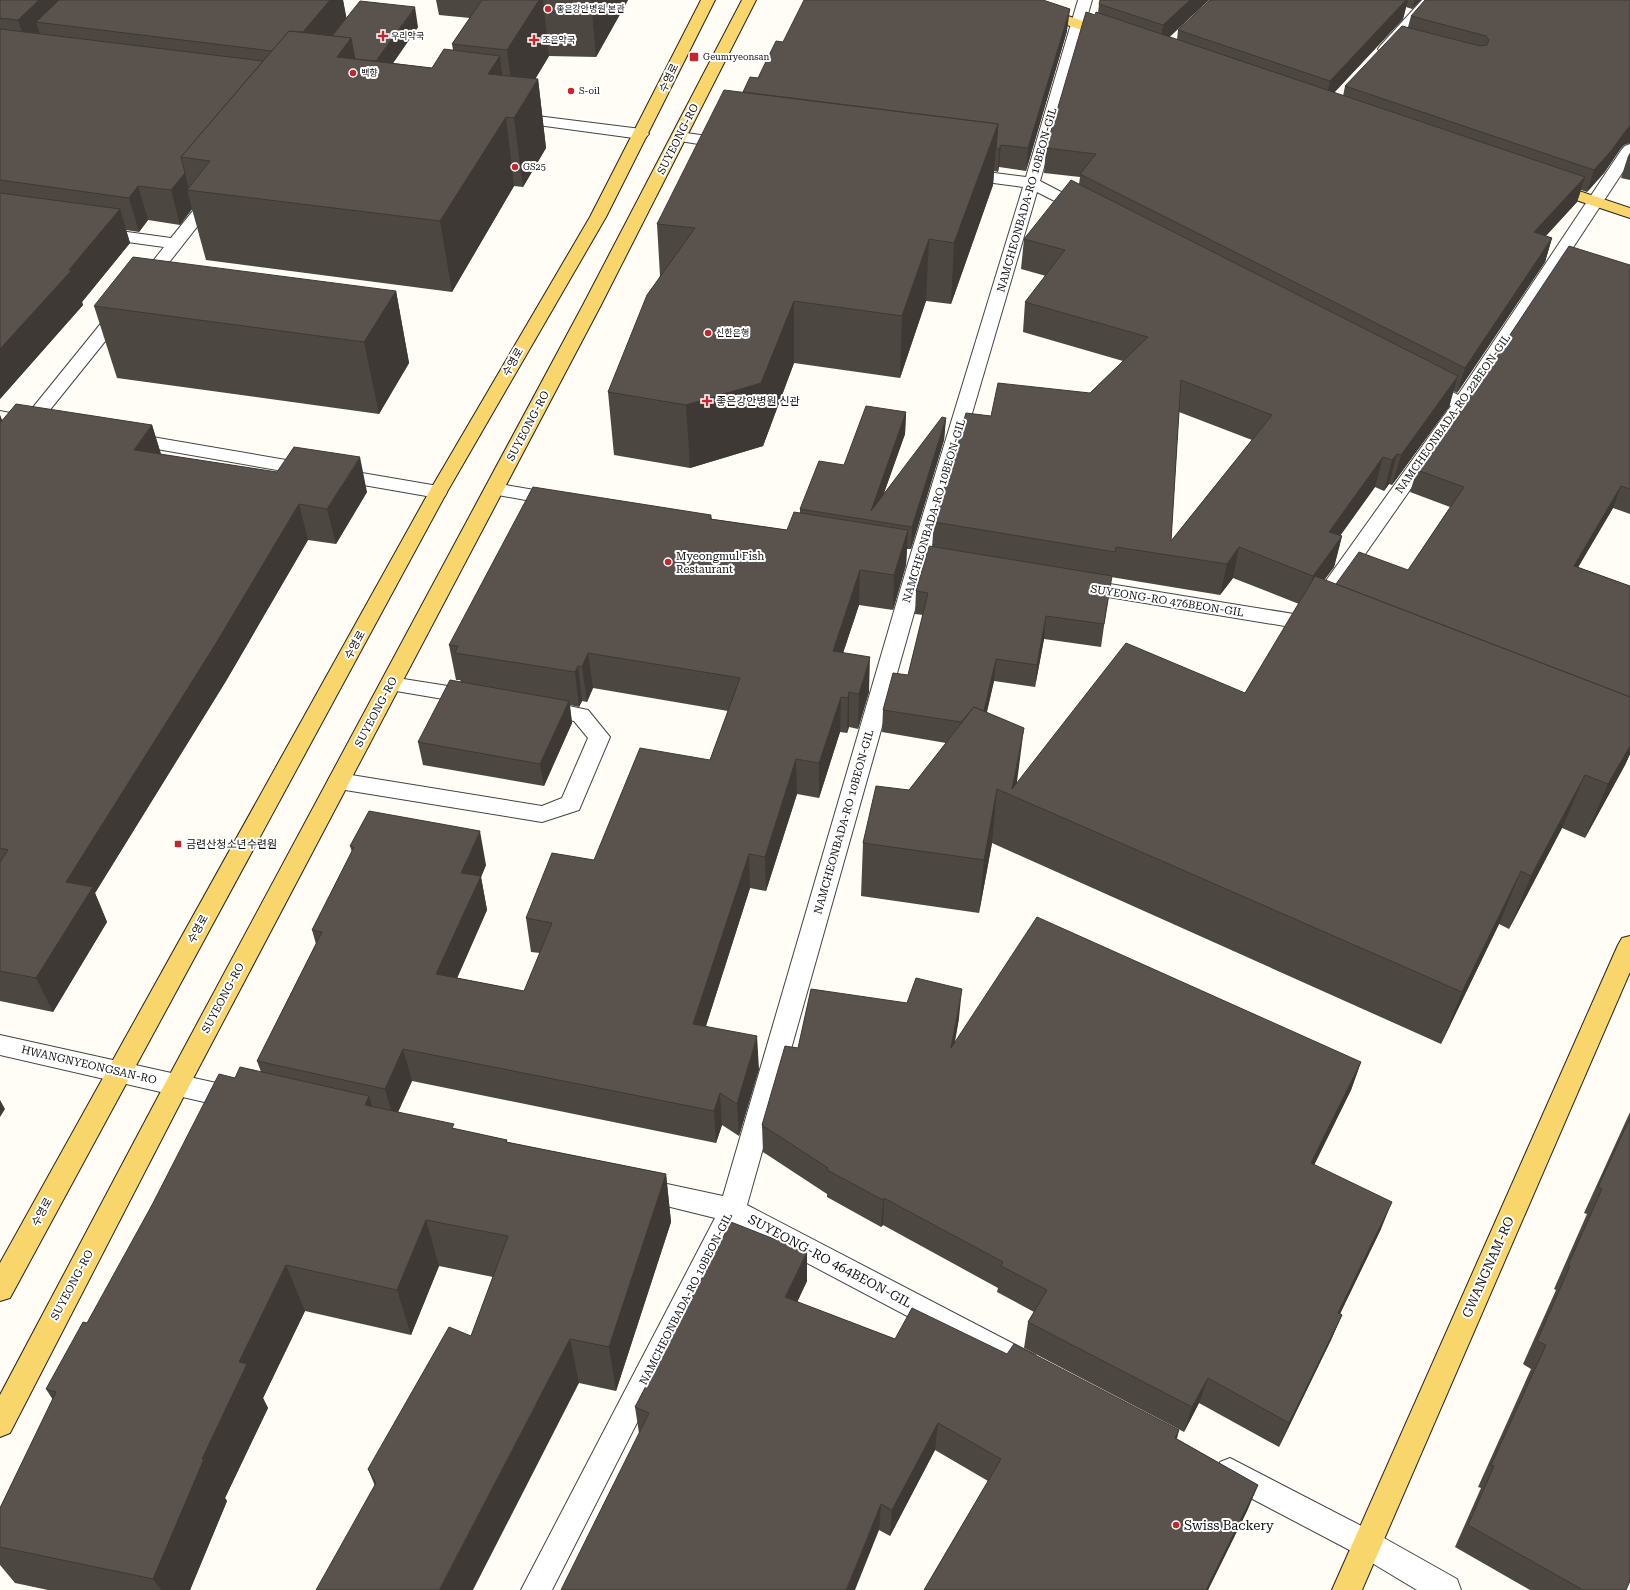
<svg xmlns="http://www.w3.org/2000/svg" width="1630" height="1590" font-family="'Roboto Serif','Noto Sans KR',serif">
<style>
.lines{fill:none;stroke-linecap:round;stroke-linejoin:round}
.minor-casing{stroke:#444;stroke-width:2}
.major-casing{stroke:#222;stroke-width:2}
.minor{fill:#fff;fill-rule:evenodd}
.major{fill:#f9d66b;fill-rule:evenodd}
.wall{fill:#4d4742;fill-rule:evenodd}
.shaded-wall{fill:#3f3936}
.building{fill:#5a524d;stroke:#3f3936;fill-rule:evenodd}
.poi-dot{fill:#c4262e;stroke:#fff;stroke-width:1.5}
.labels{text-anchor:middle;dominant-baseline:central;stroke-width:4;stroke-linejoin:round;paint-order:stroke}
.far-poi-label{font-size:9px;fill:#111;stroke:#fff;text-anchor:start}
.street-label{font-size:11px;fill:#111;stroke:#fff}
.poi-label{font-size:11px;fill:#111;stroke:#fff;text-anchor:start}
.near-street-label{font-size:13px;fill:#111;stroke:#fff}
.near-poi-label{font-size:13px;fill:#111;stroke:#fff;text-anchor:start}
</style>
<rect width="100%" height="100%" fill="#fffdf5"/>
<g class="lines">
<defs>
<g id="minor">
<polygon points="1078,0 1092,0 1040,181 1090,207 1092,210 1090,213 1084,215 1078,213 1037,192 929,560 747,1205 1035,1355 1039,1364 1035,1373 1025,1377 1015,1373 737,1226 552,1590 521,1590 715,1218 630,1197 626,1189 630,1181 639,1178 723,1196 909,560 1023,187 963,179 957,177 955,174 957,171 963,169 1026,177"/>
<polygon points="1422,0 1437,0 1390,52 1385,53 1380,52 1378,49 1380,46"/>
<polygon points="513,113 641,129 646,131 649,134 646,137 641,139 508,121 505,118 508,115"/>
<polygon points="679,132 729,139 734,141 737,144 734,147 729,149 674,140 671,137 674,134"/>
<path d="M1630,144v17l-160,243 -146,209 -7,2 -7,-2 -3,-5 3,-5 141,-197 -33,-17 -3,-4 3,-4c13,-3 28,8 40,14l164,-246 3,-3z"/>
<polygon points="214,190 220,192 222,195 149,288 143,289 137,288 135,284 164,247 98,238 92,236 90,233 92,230 98,228 171,238 208,192"/>
<polygon points="121,305 127,306 130,310 127,314 41,421 43,423 40,427 35,428 7,464 0,466 0,448 18,426 0,423 0,411 26,416 115,306"/>
<polygon points="129,433 438,486 445,488 447,492 445,496 438,498 122,443 120,439 122,435"/>
<polygon points="494,483 558,494 565,496 568,500 565,504 558,506 487,493 485,489 487,485"/>
<polygon points="1079,579 1306,616 1324,622 1327,627 1324,632 1317,634 1303,629 1072,591 1069,586 1072,581"/>
<polygon points="391,677 473,690 480,692 484,697 480,702 473,704 384,689 381,684 384,679"/>
<polygon points="540,700 588,710 610,737 579,810 542,822 339,789 331,787 328,781 331,775 339,773 542,806 562,798 588,738 574,721 533,713 529,708 533,703"/>
<polygon points="0,1035 239,1088 248,1092 252,1099 248,1106 239,1110 0,1055"/>
<polygon points="1230,1458 1377,1534 1457,1579 1461,1590 1417,1590 1357,1554 1220,1482 1216,1472 1220,1462"/>
</g>
<g id="major">
<polygon points="701,0 715,0 606,217 447,492 10,1298 0,1301 0,1263 429,492 590,217"/>
<polygon points="742,0 756,0 601,305 186,1092 10,1433 0,1437 0,1395 168,1078 583,305"/>
<polygon points="999,0 1020,0 1116,32 1118,35 1116,38 1111,39 1106,38 1001,3"/>
<polygon points="1552,182 1630,208 1630,218 1546,190 1544,187 1546,184"/>
<polygon points="1630,936 1630,972 1362,1590 1332,1590 1618,945 1622,938"/>
</g>
</defs>
<!-- minor casing -->
<use href="#minor" class="minor-casing"/>
<!-- major casing -->
<use href="#major" class="major-casing"/>
<!-- minor -->
<use href="#minor" class="minor"/>
<!-- major -->
<use href="#major" class="major"/>
</g>
<!-- wall -->
<g class="wall">
<polygon points="0,0 343,0 346,18 418,27 393,63 432,68 453,50 452,44 470,18 439,15 436,0 628,0 596,57 549,56 535,79 538,79 546,148 523,187 514,186 452,292 206,260 192,209 180,225 148,220 139,232 126,230 130,243 82,302 83,305 0,399"/>
<path d="M1209,0l-40,37 8,3 1,-10 32,-30h211l-9,9 -6,-2 -3,12 -69,74 9,3 2,-10 63,-59 3,-11 219,-16 -6,145 -3,3 -17,25 -17,19 -6,-2 -4,12 -31,34 6,2 -7,24 -88,131 -4,-2 -4,16 -57,78 -3,-1 -5,7 -9,-4 -35,49h2l-8,31 -10,13 12,4 72,-14 42,-63 -40,-15 7,-22 213,-205v249l-17,-6 -35,59 52,19v168l-5,11 -40,73 -23,-10 -53,101 -10,-5 -58,120 -449,-201 -13,70 -118,-17 2,-53 46,-53 37,-47 -64,-11 1,-22 25,-35 15,-60 -8,-1 1,-23 16,-44 2,-25 57,-106 99,-23 33,-32 -100,-29 2,-30 21,-26 -25,-7 3,-30 55,-55 1,-7 -36,-4 2,-25 52,-135 1,-9zM1179,412l73,28 -81,101zM1111,577l109,18 13,-17 66,26 -54,89 -228,90 -30,-71 7,-31 41,6 9,-48 57,8z"/>
<polygon points="1067,31 1026,171 999,167 998,172 994,171 993,185 951,304 926,301 900,378 794,363 763,446 690,468 614,455 608,392 660,276 657,224 743,92 758,78 783,42"/>
<polygon points="1630,153 1630,180 1621,178 1628,156"/>
<polygon points="396,291 409,363 379,414 117,378 94,306"/>
<polygon points="906,412 905,434 884,493 946,418 944,440 911,549 907,549 906,565 893,610 859,605 843,653 869,692 858,729 849,727 847,733 840,732 819,798 797,794 766,891 750,888 706,1026 759,1069 739,1136 722,1125 716,1143 412,1081 398,1112 455,1129 507,1140 507,1142 666,1174 671,1222 616,1391 579,1383 375,1486 368,1469 471,1336 493,1277 439,1266 411,1335 305,1311 263,1398 268,1408 225,1498 227,1501 190,1590 48,1590 15,1583 0,1565 0,1508 53,1400 46,1389 87,1323 235,1078 261,1072 257,1061 316,944 312,930 352,852 350,846 486,865 481,877 487,910 457,978 524,991 540,953 531,952 526,918 594,860 710,760 728,711 593,688 587,702 582,701 579,707 570,705 572,723 544,786 423,765 418,742 461,682 460,680 456,680 449,645 711,515 712,519 787,530 800,513 800,509 844,465"/>
<polygon points="0,415 2,420 152,425 161,454 367,492 336,544 308,540 226,681 95,893 107,922 53,1012 0,1001"/>
<polygon points="959,1018 955,1042 1361,1062 1351,1090 1314,1164 1381,1229 1340,1313 1342,1315 1331,1340 1279,1447 1199,1403 1184,1432 1024,1348 1028,1322 1034,1312 997,1292 998,1288 883,1225 881,1227 827,1197 827,1194 763,1152 762,1125 798,1048"/>
<polygon points="1630,1112 1630,1581 1626,1590 1530,1590 1455,1547 1481,1488 1478,1487 1531,1369 1523,1364 1556,1290 1554,1289 1587,1214 1584,1213"/>
<polygon points="807,1281 797,1302 895,1339 1007,1354 1179,1430 1177,1439 1258,1485 1247,1511 1208,1590 924,1590 988,1481 935,1450 890,1536 879,1530 639,1433 635,1407"/>
</g>
<!-- shaded-wall -->
<g class="shaded-wall">
<polygon points="39,0 82,0 36,22 42,40 28,52 18,20"/>
<polygon points="314,0 343,0 347,20 307,67 286,52"/>
<polygon points="539,0 543,0 549,56 515,113 507,50"/>
<polygon points="591,0 628,0 596,57"/>
<polygon points="1190,0 1209,0 1160,46 1163,25"/>
<polygon points="1406,0 1408,0 1403,19 1325,102 1330,81"/>
<polygon points="1415,0 1421,0 1412,9"/>
<polygon points="415,7 418,27 371,95 367,74"/>
<polygon points="1070,9 1067,31 1026,171 1028,148"/>
<polygon points="351,38 364,106 337,57"/>
<polygon points="500,56 507,117 506,117 514,186 452,292 440,221 488,74"/>
<polygon points="538,79 546,148 523,187 514,118"/>
<polygon points="998,124 993,185 951,304 954,243"/>
<polygon points="1630,125 1630,143 1624,145 1621,148 1604,173 1587,192 1594,170"/>
<polygon points="1001,145 999,167 998,172 999,149"/>
<polygon points="185,173 189,190 187,190 192,209 180,225 171,190"/>
<polygon points="1585,177 1577,202 1526,257 1534,232"/>
<polygon points="138,186 148,220 139,232 129,198"/>
<polygon points="120,209 130,243 82,302 83,305 0,399 0,349 69,270"/>
<polygon points="1552,238 1545,262 1457,393 1465,368"/>
<polygon points="929,239 926,301 900,378 902,316"/>
<polygon points="396,291 409,363 379,414 364,342"/>
<polygon points="794,301 794,363 763,446 690,468 686,405"/>
<polygon points="1458,376 1449,407 1392,485 1401,455"/>
<polygon points="906,412 905,434 874,521 871,511"/>
<polygon points="0,415 8,436 0,446"/>
<polygon points="946,418 944,440 911,549 912,527"/>
<polygon points="152,425 163,461 134,450"/>
<polygon points="1397,454 1389,484 1384,491 1392,460"/>
<polygon points="360,457 367,492 336,544 327,509"/>
<polygon points="1383,457 1375,487 1321,562 1329,532"/>
<polygon points="1621,486 1613,508 1566,588 1574,566"/>
<polygon points="299,504 308,540 226,681 95,893 107,922 53,1012 36,978 66,882"/>
<polygon points="908,530 906,565 893,610 894,575"/>
<polygon points="1342,536 1334,567 1305,606 1313,576"/>
<polygon points="1239,547 1233,578 1220,595 1227,564"/>
<polygon points="860,570 859,605 832,686 833,651"/>
<polygon points="1046,616 1044,639 1035,687 1037,665"/>
<polygon points="588,653 593,688 587,702 582,667"/>
<polygon points="870,657 869,692 858,729 859,694"/>
<polygon points="996,659 994,681 978,748 980,726"/>
<polygon points="578,666 582,701 579,707 575,672"/>
<polygon points="849,692 849,727 847,733 848,698"/>
<polygon points="841,697 840,732 819,798 819,763"/>
<polygon points="569,701 572,723 544,786 540,764"/>
<polygon points="1024,728 1017,782 1015,797 1012,789"/>
<polygon points="1630,746 1630,754 1625,765 1585,838 1608,784"/>
<polygon points="796,759 797,794 766,891 765,857"/>
<polygon points="1585,775 1562,828 1509,929 1531,876"/>
<polygon points="997,789 992,843 979,913 984,860"/>
<polygon points="480,831 486,865 481,877 487,910 444,1008 436,974 461,873"/>
<polygon points="749,854 750,888 696,1057 693,1024"/>
<polygon points="1521,871 1499,924 1441,1044 1462,992"/>
<polygon points="962,989 959,1018 948,1076 951,1048"/>
<polygon points="757,1036 759,1069 739,1136 737,1104"/>
<polygon points="403,1049 412,1081 394,1121 385,1089"/>
<polygon points="1361,1062 1351,1090 1302,1190 1311,1163"/>
<polygon points="720,1093 722,1125 716,1143 714,1111"/>
<polygon points="369,1096 384,1144 365,1105"/>
<polygon points="0,1100 5,1109 0,1117"/>
<polygon points="666,1174 671,1222 616,1391 609,1347"/>
<polygon points="884,1198 883,1225 881,1227 883,1200"/>
<polygon points="1392,1202 1381,1229 1328,1339 1338,1313"/>
<polygon points="426,1220 439,1266 411,1335 397,1290"/>
<polygon points="807,1252 807,1281 786,1326 785,1297"/>
<polygon points="286,1265 305,1311 263,1398 268,1408 225,1498 227,1501 190,1590 161,1590 153,1579 202,1459 239,1362"/>
<polygon points="1342,1315 1331,1340 1279,1447 1289,1423"/>
<polygon points="570,1339 579,1383 473,1590 439,1590"/>
<polygon points="1208,1378 1199,1403 1184,1432 1192,1407"/>
<polygon points="938,1423 935,1450 890,1536 892,1510"/>
<polygon points="1258,1485 1247,1511 1208,1590 1206,1590"/>
<polygon points="881,1504 879,1530 855,1590 846,1590"/>
</g>
<!-- building -->
<g class="building">
<polygon points="0,0 39,0 18,20 0,18"/>
<polygon points="59,0 330,0 303,32 289,31 272,51 36,22"/>
<polygon points="482,0 539,0 507,50 452,44"/>
<polygon points="804,0 1043,0 1070,9 1028,148 1001,145 999,149 996,149 998,124 743,92 750,77 758,78 776,41 783,42"/>
<polygon points="1100,0 1190,0 1163,25 1099,4"/>
<polygon points="1210,0 1406,0 1330,81 1178,30"/>
<polygon points="1425,0 1630,0 1630,125 1611,151 1594,170 1345,86 1402,26 1480,46 1487,45 1489,40 1486,36 1411,16"/>
<polygon points="360,1 415,7 376,61 355,59 351,38 332,36"/>
<polygon points="1086,12 1095,15 1096,12 1585,177 1534,232 1552,238 1465,368 1080,174 1096,154 1046,148"/>
<polygon points="0,29 263,61 181,157 185,173 171,190 138,186 129,198 0,180"/>
<polygon points="289,31 351,38 337,57 432,68 444,49 500,56 488,74 538,79 514,118 506,117 440,221 187,190 210,161 181,157"/>
<polygon points="724,90 998,124 954,243 929,239 902,316 794,301 761,383 686,405 608,392 647,295 695,228 657,224"/>
<path d="M1071,180l387,196 -57,79 -4,-1 -5,6 -9,-3 -54,75 13,4 -29,40 -74,-29 -12,17 -111,-17 -1,5 -181,-30 32,-109 25,3 7,-33 92,10 58,-56 -123,-35 40,-52 -41,-11zM1181,380l91,35 -101,126z"/>
<polygon points="0,193 120,209 69,270 72,270 0,349"/>
<polygon points="1569,246 1630,265 1630,489 1621,486 1574,566 1630,586 1630,697 1336,584 1359,552 1408,570 1464,487 1417,470 1478,383"/>
<polygon points="133,257 396,291 364,342 94,306"/>
<polygon points="16,404 152,425 134,450 277,472 294,447 360,457 327,509 299,504 215,645 66,882 93,887 36,978 0,971 0,862 8,850 0,848 0,423"/>
<polygon points="866,406 906,412 871,511 942,417 946,418 912,527 800,509 819,461 844,465"/>
<polygon points="533,487 711,515 710,519 787,530 794,512 908,530 894,575 860,570 833,651 870,657 859,694 849,692 848,698 841,697 819,763 796,759 765,857 749,854 693,1024 757,1036 737,1104 720,1093 714,1111 403,1049 385,1089 257,1061 322,932 312,930 354,847 350,846 369,811 480,831 461,873 481,876 436,974 524,991 552,923 526,918 552,853 594,860 640,748 710,760 740,678 588,653 582,667 578,666 575,672 455,653 458,646 449,645"/>
<polygon points="929,546 1112,576 1104,624 1046,616 1037,665 996,659 984,711 974,707 961,722 883,710 893,673 908,675 928,593 916,591"/>
<polygon points="1315,576 1630,697 1630,746 1608,784 1585,775 1531,876 1521,871 1462,992 997,789 984,860 863,843 876,786 909,790 974,707 1024,728 1012,789 1126,643 1245,693"/>
<polygon points="450,680 569,701 540,764 418,742"/>
<polygon points="1037,917 1361,1062 1311,1163 1392,1202 1338,1313 1342,1315 1289,1423 1208,1378 1192,1407 1028,1322 1047,1290 1001,1266 1003,1262 884,1198 883,1200 827,1170 828,1168 762,1125 785,1046 798,1048 811,989 907,1003 916,978 962,989 951,1048"/>
<polygon points="240,1067 369,1096 365,1105 454,1124 452,1128 507,1140 506,1142 666,1174 609,1347 570,1339 439,1590 316,1590 376,1483 368,1469 449,1327 471,1336 508,1236 426,1220 397,1290 286,1265 239,1362 247,1364 202,1459 204,1459 153,1579 0,1547 0,1508 56,1392 46,1389 83,1322 87,1323 152,1205 219,1074 235,1078"/>
<polygon points="1630,1118 1630,1581 1626,1590 1583,1590 1468,1525 1494,1466 1491,1465 1546,1345 1537,1341 1570,1266 1568,1265 1602,1189 1598,1187"/>
<polygon points="731,1222 807,1252 785,1297 895,1339 912,1308 1007,1354 1014,1344 1179,1430 1175,1438 1258,1485 1206,1590 924,1590 1001,1459 938,1423 892,1510 881,1504 846,1590 561,1590 649,1413 635,1407"/>
</g>
<!-- markers -->
<g class="poi-dot">
<circle cx="548" cy="9" r="4"/>
<path d="M381 30h4v4h4v4h-4v4h-4v-4h-4v-4h4z"/>
<path d="M532 34h4v4h4v4h-4v4h-4v-4h-4v-4h4z"/>
<rect x="689" y="52" width="10" height="10" rx="2"/>
<circle cx="353" cy="73" r="4"/>
<circle cx="571" cy="91" r="4"/>
<circle cx="515" cy="167" r="4"/>
<circle cx="708" cy="333" r="4"/>
<path d="M705 395h4v4h4v4h-4v4h-4v-4h-4v-4h4z"/>
<circle cx="668" cy="562" r="4"/>
<rect x="174" y="840" width="8" height="8" rx="2"/>
<circle cx="1176" cy="1525" r="4"/>
</g>
<g class="labels">
<!-- far-poi labels -->
<g class="far-poi-label">
<text x="556" y="9">좋은강안병원 본관</text>
<text x="391" y="36">우리약국</text>
<text x="542" y="40">조은약국</text>
<text x="703" y="57">Geumryeonsan</text>
<text x="361" y="73">백향</text>
<text x="579" y="91">S-oil</text>
<text x="523" y="167">GS25</text>
<text x="716" y="333">신한은행</text>
</g>
<!-- street labels -->
<g class="street-label">
<text transform="translate(669 78) rotate(-64)">수영로</text>
<text transform="translate(678 139) rotate(-63)">SUYEONG-RO</text>
<text transform="translate(1027 200) rotate(-74)">NAMCHEONBADA-RO 10BEON-GIL</text>
<text transform="translate(513 362) rotate(-60)">수영로</text>
<text transform="translate(1453 414) rotate(-55)">NAMCHEONBADA-RO 22BEON-GIL</text>
<text transform="translate(528 426) rotate(-62)">SUYEONG-RO</text>
<text transform="translate(934 511) rotate(-73)">NAMCHEONBADA-RO 10BEON-GIL</text>
<text transform="translate(1167 601) rotate(9)">SUYEONG-RO 476BEON-GIL</text>
<text transform="translate(355 645) rotate(-61)">수영로</text>
<text transform="translate(376 712) rotate(-62)">SUYEONG-RO</text>
<text transform="translate(844 822) rotate(-74)">NAMCHEONBADA-RO 10BEON-GIL</text>
<text transform="translate(198 929) rotate(-61)">수영로</text>
<text transform="translate(223 998) rotate(-62)">SUYEONG-RO</text>
<text transform="translate(89 1065) rotate(13)">HWANGNYEONGSAN-RO</text>
<text transform="translate(42 1212) rotate(-61)">수영로</text>
<text transform="translate(72 1285) rotate(-62)">SUYEONG-RO</text>
<text transform="translate(686 1299) rotate(-63)">NAMCHEONBADA-RO 10BEON-GIL</text>
</g>
<!-- poi labels -->
<g class="poi-label">
<text x="716" y="401">좋은강안병원 신관</text>
<text x="676" y="556">Myeongmul Fish<tspan x="676" dy="13">Restaurant</tspan></text>
<text x="186" y="844">금련산청소년수련원</text>
</g>
<!-- near-street labels -->
<g class="near-street-label">
<text transform="translate(830 1261) rotate(28)">SUYEONG-RO 464BEON-GIL</text>
<text transform="translate(1488 1267) rotate(-66)">GWANGNAM-RO</text>
</g>
<!-- near-poi labels -->
<g class="near-poi-label">
<text x="1184" y="1525">Swiss Backery</text>
</g>
</g>
</svg>
